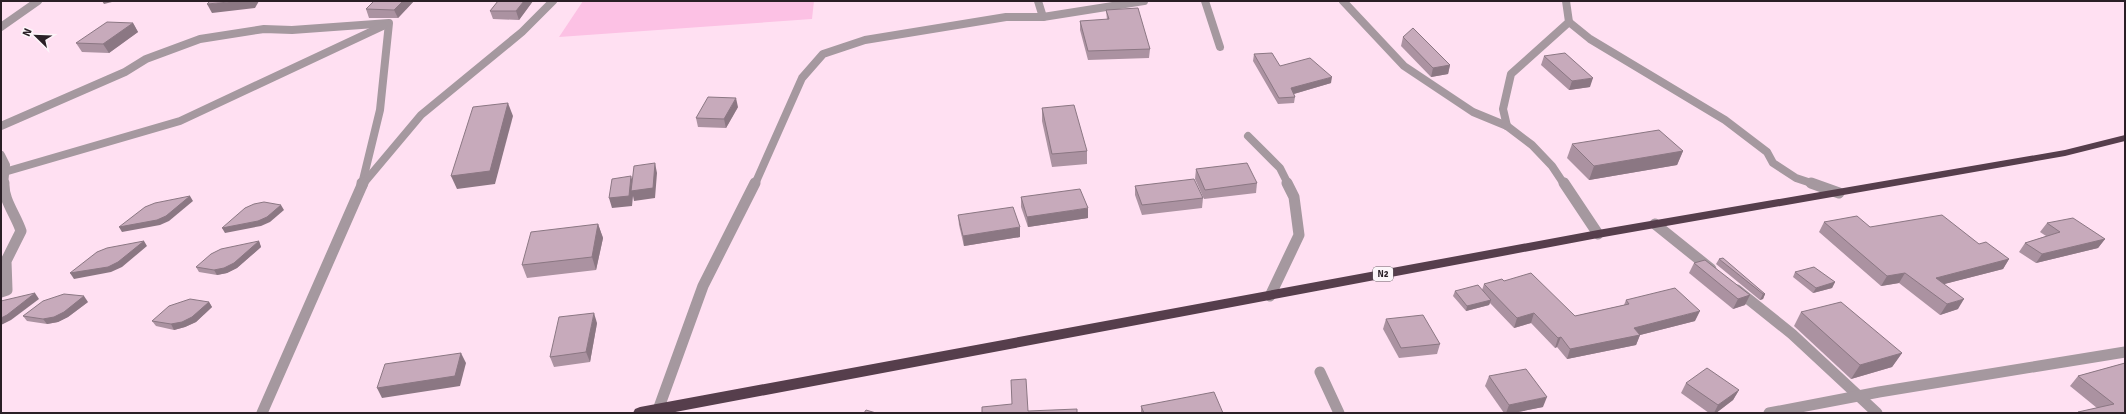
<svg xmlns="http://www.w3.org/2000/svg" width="2126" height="414" font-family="Signika,sans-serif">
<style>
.green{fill:#fcc1e4}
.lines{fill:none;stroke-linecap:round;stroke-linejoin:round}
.street-far1{stroke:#a5989f;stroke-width:8}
.street{stroke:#a5989f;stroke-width:11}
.highway{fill:#563e4c;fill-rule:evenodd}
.wall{fill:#ab92a1}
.shaded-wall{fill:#8b7783}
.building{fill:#c7aabb;stroke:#8b7783}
.labels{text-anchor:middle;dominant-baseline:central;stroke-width:4;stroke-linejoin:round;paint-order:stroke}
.shield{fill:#fcf5f9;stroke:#695f65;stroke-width:1}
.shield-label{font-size:9px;font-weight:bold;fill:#2a1f26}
</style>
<rect width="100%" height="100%" fill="#ffe0f2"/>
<!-- green -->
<polygon class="green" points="583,1 814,1 812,19 559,37"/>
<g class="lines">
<!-- street-far1 -->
<g class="street-far1">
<polyline points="1038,1 1043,17"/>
<polyline points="1205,1 1220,47"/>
<polyline points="1343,1 1404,66 1473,112 1507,126 1532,145 1552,166 1564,184"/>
<polyline points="1569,22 1590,39 1725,120 1767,152 1773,163 1796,178 1814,184"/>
<polyline points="1,27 38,1"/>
<polyline points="1,126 125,72 146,59 200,39 264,29 292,30 389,23 380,110 362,184"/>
<polyline points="1507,126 1503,109 1511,74 1569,22 1566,1"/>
<polyline points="1248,136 1280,168 1288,184"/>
<polyline points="1,155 6,165 4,184"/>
<polyline points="1,173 180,121 383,26"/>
<polyline points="363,184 421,115 522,32 553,1"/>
<polyline points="755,184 802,78 823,54 865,40 1006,17 1043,17 1144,1"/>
</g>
<!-- street -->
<g class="street">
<polyline points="1564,183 1598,234"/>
<polyline points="1811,183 1839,193"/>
<polyline points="362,185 362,183"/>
<polyline points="1655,224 1711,269"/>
<polyline points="1737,290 1792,334 1877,413"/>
<path d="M1,292l6,-2 -1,-29 15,-30c-5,-16 -18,-31 -17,-48"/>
<polyline points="1270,296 1299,235 1294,197 1287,183"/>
<polyline points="1320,372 1339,413"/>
<polyline points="658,410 703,286 755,183"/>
<polyline points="262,413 363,183"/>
<polyline points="1769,413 1879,392 2125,352"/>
</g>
<!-- highway -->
<polygon class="highway" points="2125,135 2125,141 2065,156 1598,238 670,413 633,413 635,409 640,407 1598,230 2065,150"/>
</g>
<!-- wall -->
<g class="wall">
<polygon points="374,1 414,1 398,18 369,18 366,9"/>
<polygon points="498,1 533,1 519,20 493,19 490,11"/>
<polygon points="1106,10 1150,49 1149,58 1088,60 1080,30 1080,21 1107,20"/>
<polygon points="133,23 138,32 109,53 82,52 76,43"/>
<polygon points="1403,37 1450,65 1448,74 1431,77 1401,46"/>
<polygon points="1254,54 1280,66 1331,83 1294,94 1295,97 1294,103 1278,104 1253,61"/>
<polygon points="1544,56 1590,87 1569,90 1541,65"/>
<polygon points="738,107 726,128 698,127 696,118"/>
<polygon points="1042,108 1087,151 1087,164 1052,167 1042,121"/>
<polygon points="1572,144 1683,151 1677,165 1589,180 1567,158"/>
<polygon points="1196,169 1257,183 1256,193 1204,199 1195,179"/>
<polygon points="1135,186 1203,198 1202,208 1142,215 1135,195"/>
<polygon points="1021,197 1088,218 1028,227 1021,207"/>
<polygon points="958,215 1020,237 964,246 959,225"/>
<polygon points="1824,222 1870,227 1979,244 2009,259 2003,269 1944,284 1958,309 1940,315 1899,283 1881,286 1819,232"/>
<polygon points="2047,223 2105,239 2098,248 2036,263 2019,252 2025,243 2046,236 2040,232"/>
<polygon points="598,224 603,238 596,270 527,278 522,265"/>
<polygon points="259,241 261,247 237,268 227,273 217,275 199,272 196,267"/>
<polygon points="1719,259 1765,294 1763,299 1760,300 1716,264"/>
<polygon points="1694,263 1750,295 1745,305 1733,309 1689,273"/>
<polygon points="1795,272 1835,282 1832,288 1813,293 1793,277"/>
<polygon points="1504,281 1575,316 1624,305 1626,300 1695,321 1640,335 1636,345 1567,359 1557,347 1555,348 1531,323 1514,328 1490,303 1489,305 1466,311 1453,296 1455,291 1482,290 1484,284"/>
<polygon points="88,302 68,317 58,322 47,324 27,321 23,316"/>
<polygon points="209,302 212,307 196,322 185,327 174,330 156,326 152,321"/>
<polygon points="1801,312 1902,353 1892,367 1851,379 1794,326"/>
<polygon points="1386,319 1440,344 1437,354 1399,358 1383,329"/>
<polygon points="597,323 590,362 554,367 550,357"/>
<polygon points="2125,363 2125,413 2077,413 2078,412 2097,408 2070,386 2078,376"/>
<polygon points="1489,376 1543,407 1513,413 1504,413 1485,386"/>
<polygon points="1686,383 1739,390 1733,400 1716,413 1709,413 1681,393"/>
<polygon points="1141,406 1223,413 1141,413"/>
</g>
<!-- shaded-wall -->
<g class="shaded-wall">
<polygon points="102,1 116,1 104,4"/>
<polygon points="240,1 259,1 255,8 212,13 207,4"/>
<polygon points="403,1 414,1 398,18 394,10"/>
<polygon points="524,1 533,1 519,20 516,11"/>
<polygon points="133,23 138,32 109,53 103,44"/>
<polygon points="1450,65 1448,74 1431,77 1433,68"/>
<polygon points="1332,77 1331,83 1290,95 1291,88"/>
<polygon points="1593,78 1590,87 1569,90 1572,81"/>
<polygon points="736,98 738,107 726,128 724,119"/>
<polygon points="508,103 513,116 495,184 457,189 451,176"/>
<polygon points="1683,151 1677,165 1589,180 1594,166"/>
<polygon points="655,163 657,173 655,198 634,201 633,196 632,206 612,208 609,198 631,176 634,186"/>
<polygon points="190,196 193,201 169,221 160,225 122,232 119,227"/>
<polygon points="281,205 284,210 270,222 261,226 225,233 222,228"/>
<polygon points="1088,208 1088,218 1028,227 1027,217"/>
<polygon points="598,224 603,238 596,270 592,257"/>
<polygon points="1020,227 1020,237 964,246 963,236"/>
<polygon points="2105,239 2098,248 2036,263 2042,254"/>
<polygon points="144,241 147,246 122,267 111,272 74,279 70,273"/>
<polygon points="259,241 261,247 237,268 227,273 217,275 214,270"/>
<polygon points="2009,259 2003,269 1929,288 1936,278"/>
<polygon points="1905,273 1899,283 1881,286 1887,276"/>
<polygon points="1835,282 1832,288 1813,293 1816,288"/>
<polygon points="35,293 39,299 11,320 1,325 1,318"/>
<polygon points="1763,294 1765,294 1763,299 1760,300"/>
<polygon points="1750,295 1745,305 1733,309 1738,299"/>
<polygon points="84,296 88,302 68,317 58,322 47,324 43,319"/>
<polygon points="1964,299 1958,309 1940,315 1947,304"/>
<polygon points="1491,300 1489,305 1466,311 1467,306"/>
<polygon points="209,302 212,307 196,322 185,327 174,330 171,324"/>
<polygon points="1700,311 1695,321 1636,336 1640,335 1636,345 1567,359 1570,349 1634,328"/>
<polygon points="594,313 597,323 590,362 586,352"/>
<polygon points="1534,313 1531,323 1514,328 1517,318"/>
<polygon points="1561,337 1557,347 1555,348 1558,338"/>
<polygon points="461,353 466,363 460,386 382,398 377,388"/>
<polygon points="1902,353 1892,367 1851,379 1860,365"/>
<polygon points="1739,390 1733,400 1716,413 1714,413 1718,405"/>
<polygon points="1547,397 1543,407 1513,413 1506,413 1509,405"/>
</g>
<!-- building -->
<g class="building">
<polygon points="210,1 240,1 207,4"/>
<polygon points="374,1 403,1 394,10 366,9"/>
<polygon points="498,1 524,1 516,11 490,11"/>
<polygon points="1138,8 1150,49 1088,51 1080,21 1109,19 1106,10"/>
<polygon points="107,22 133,23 103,44 76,43"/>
<polygon points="1413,28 1450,65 1433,68 1403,37"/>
<polygon points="1272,53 1280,66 1310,58 1332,77 1291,88 1295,97 1279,98 1254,54"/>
<polygon points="1565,53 1593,78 1572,81 1544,56"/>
<polygon points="708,97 736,98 724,119 696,118"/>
<polygon points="508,103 490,171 451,176 473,107"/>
<polygon points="1074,105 1087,151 1052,154 1042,108"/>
<polygon points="1659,130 1683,151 1594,166 1572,144"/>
<polygon points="655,163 653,188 631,191 634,166"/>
<polygon points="1247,163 1257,183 1205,190 1196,169"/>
<polygon points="631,176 629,196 609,198 612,179"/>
<polygon points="1194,179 1203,198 1142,205 1135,186"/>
<polygon points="1080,189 1088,208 1027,217 1021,197"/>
<polygon points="190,196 166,216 157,220 119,227 145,207 155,203"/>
<polygon points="264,202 281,205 267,217 258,221 222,228 245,208 254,204"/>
<polygon points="1013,207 1020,227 963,236 958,215"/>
<polygon points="1942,215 1979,244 1986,242 2009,259 1936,278 1964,299 1947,304 1905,273 1887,276 1824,222 1857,216 1870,227"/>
<polygon points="2073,218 2105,239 2042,254 2025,243 2060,232 2047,223"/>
<polygon points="598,224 592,257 522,265 531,232"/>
<polygon points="144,241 118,262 108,267 70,273 97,252 107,248"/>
<polygon points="259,241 234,263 224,268 214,270 196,267 211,254 221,249"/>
<polygon points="1723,258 1765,294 1763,294 1719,259"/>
<polygon points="1705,260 1750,295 1738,299 1694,263"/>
<polygon points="1814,267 1835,282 1816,288 1795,272"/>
<polygon points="1531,273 1575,316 1629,304 1626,300 1675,288 1700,311 1634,328 1640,335 1570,349 1561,337 1558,338 1534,313 1517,318 1484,284 1502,279 1504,281"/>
<polygon points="1478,285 1491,300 1467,306 1455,291"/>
<polygon points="35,293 7,315 1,318 1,301"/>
<polygon points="64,294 84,296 64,312 54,317 43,319 23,316 43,301"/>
<polygon points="190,299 209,302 192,317 182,322 171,324 152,321 169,306"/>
<polygon points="1841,302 1902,353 1860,365 1801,312"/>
<polygon points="594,313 586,352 550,357 559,317"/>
<polygon points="1423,315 1440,344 1401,348 1386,319"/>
<polygon points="461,353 455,376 377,388 385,364"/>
<polygon points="2125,363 2125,413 2080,413 2078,412 2114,404 2078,376"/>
<polygon points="1707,368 1739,390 1718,405 1686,383"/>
<polygon points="1526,369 1547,397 1509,405 1489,376"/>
<polygon points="1026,379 1028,411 1077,409 1077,413 982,413 982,407 1012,404 1011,380"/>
<polygon points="1214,392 1223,413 1144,413 1141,406"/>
<polygon points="866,410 876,413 864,413"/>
</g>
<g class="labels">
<!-- shield labels -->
<rect class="shield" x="1373" y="267" width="20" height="14" rx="3"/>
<g class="shield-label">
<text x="1383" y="274">N2</text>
</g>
</g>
<!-- border -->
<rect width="2126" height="414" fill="none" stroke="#2a1f26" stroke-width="4"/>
<!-- north arrow -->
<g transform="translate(36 36) rotate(293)" stroke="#fcf5f9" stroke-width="3" paint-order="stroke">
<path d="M0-3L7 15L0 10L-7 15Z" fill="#2a1f26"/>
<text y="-6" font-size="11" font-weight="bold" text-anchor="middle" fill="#2a1f26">N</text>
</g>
</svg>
